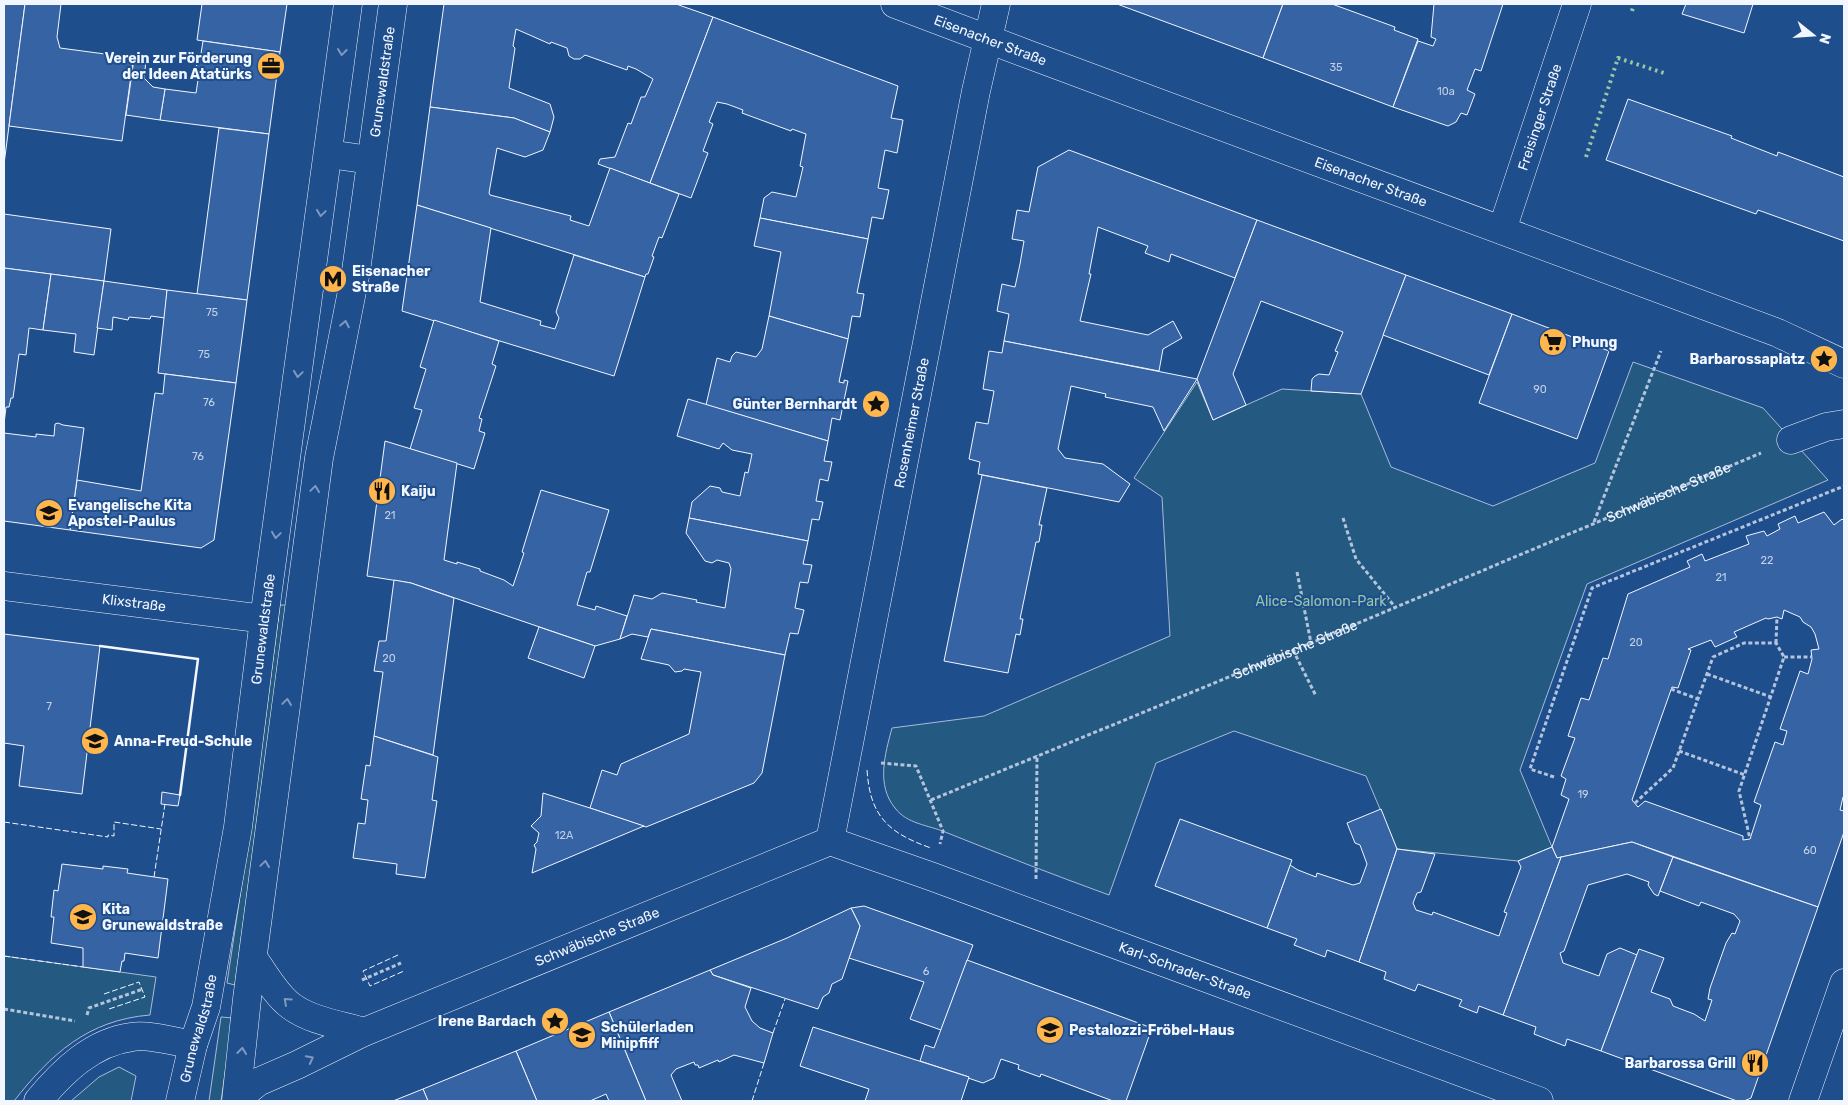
<svg xmlns="http://www.w3.org/2000/svg" width="1848" height="1105" font-family="Rubik,sans-serif">
<style>
.green{fill:#245a82;stroke:#a8bbd7}
.building{fill:#3563a3;stroke:#f2f6ff;fill-rule:evenodd}
.lines{fill:none;stroke-linecap:round;stroke-linejoin:round}
.minor-casing{stroke:#f2f6ff;stroke-width:29}
.major-casing{stroke:#f2f6ff;stroke-width:29}
.path{stroke:#b3c4dc;stroke-width:3;stroke-dasharray:4 2.5;stroke-linecap:butt}
.minor{stroke:#1f4e8c;stroke-width:28}
.major{stroke:#1f4e8c;stroke-width:28}
.hedge{stroke:#97c8a6;stroke-width:4;stroke-dasharray:2.5 4;stroke-linecap:butt}
.fence{stroke:#f2f6ff;stroke-width:1;stroke-dasharray:6 2.5;stroke-linecap:butt}
.wall{stroke:#f2f6ff;stroke-width:2.5}
.oneway{stroke:#7e9ac0}
.labels{text-anchor:middle;dominant-baseline:central;stroke-width:4;stroke-linejoin:round;paint-order:stroke}
.number-label{font-size:11px;fill:#c3d1e8}
.street-label{font-size:14px;fill:#f2f6ff;stroke:#1f4e8c}
.poi-label{font-size:14px;font-weight:bold;fill:#f2f6ff;stroke:#1f4e8c;text-anchor:start}
.park-label{font-size:14px;fill:#97c8a6;stroke:#1f4e8c}
</style>
<rect width="100%" height="100%" fill="#1f4e8c"/>
<!-- green -->
<g class="green">
<path d="M1633,362l130,46 65,72 -241,104 -67,186 32,77 -34,14 -121,-12 -31,-73 -132,-45 -78,32 -47,132c-55,-20 -109,-41 -164,-63 -17,-7 -38,-8 -50,-24 -19,-23 -10,-54 -3,-80l92,-12 186,-80 -8,-139 -28,-19 63,-96 16,38 69,-31 79,5 30,73 102,39 102,-43z"/>
<polygon points="280,605 286,605 235,985 227,983 258,776"/>
<path d="M4,956l152,21 -6,38c-62,5 -99,39 -136,86h-10z"/>
<polygon points="221,1017 233,1018 221,1101 209,1101"/>
<polygon points="119,1067 136,1076 131,1101 71,1101 99,1077"/>
</g>
<!-- building -->
<g class="building">
<polygon points="4,4 25,4 4,164"/>
<polygon points="25,4 61,4 57,37 60,48 105,54 105,57 133,61 122,141 9,126"/>
<polygon points="202,4 287,4 280,52 197,40"/>
<polygon points="444,4 676,4 713,17 650,183 598,164 600,159 615,157 628,123 631,124 641,97 645,97 653,79 636,69 628,66 627,70 585,55 580,59 574,59 569,56 567,48 551,42 550,44 516,29 513,46 515,48 509,88 550,104 554,117 550,132 514,118 430,107"/>
<polygon points="1117,4 1283,4 1263,58"/>
<polygon points="1283,4 1332,4 1395,27 1394,30 1418,39 1393,107 1263,58"/>
<polygon points="1434,4 1503,4 1481,71 1475,69 1467,90 1475,94 1467,115 1461,113 1456,122 1448,126 1393,107 1418,41 1433,46 1436,39 1431,37"/>
<polygon points="1686,4 1753,4 1744,33 1682,14"/>
<polygon points="713,17 898,86 891,118 903,120 897,153 885,150 878,188 889,190 883,219 872,217 868,239 760,218 764,198 772,192 796,197 803,167 800,166 806,134 792,129 791,131 742,113 743,110 727,104 717,102 709,122 713,124 703,151 708,153 691,198 650,183"/>
<polygon points="203,41 280,52 269,134 160,120 165,89 196,93 198,80 195,77 197,62 200,60"/>
<polygon points="134,59 146,61 144,78 153,87 165,89 160,120 126,115"/>
<polygon points="1628,99 1732,136 1731,138 1777,156 1778,152 1844,177 1844,241 1758,210 1756,214 1606,160"/>
<polygon points="430,107 514,118 550,132 543,150 525,157 497,148 489,193 490,195 571,216 570,220 589,226 610,168 679,194 662,238 659,237 652,256 654,257 648,274 646,274 645,277 417,205"/>
<polygon points="219,128 269,134 247,300 197,294"/>
<polygon points="1069,150 1257,220 1235,278 1171,254 1169,262 1145,253 1148,246 1098,227 1089,274 1091,274 1080,321 1148,335 1173,321 1182,338 1163,349 1159,371 1004,341 1009,314 997,311 1002,284 1015,287 1020,264 1024,241 1012,239 1017,210 1029,212 1038,167"/>
<polygon points="417,205 491,228 480,302 541,321 540,325 555,329 559,318 556,312 574,255 645,277 614,376 402,311"/>
<polygon points="4,214 111,229 104,281 4,268"/>
<polygon points="760,218 868,239 857,293 864,294 860,317 852,316 848,339 769,316 781,252 754,246"/>
<polygon points="1257,220 1406,275 1361,394 1311,391 1312,379 1315,376 1319,374 1329,375 1338,352 1335,351 1343,332 1261,301 1233,374 1246,405 1213,420 1197,379"/>
<polygon points="4,268 51,274 43,330 29,328 26,355 19,354 13,398 11,398 9,407 6,407 4,424"/>
<polygon points="51,274 104,281 94,355 74,352 76,334 43,330"/>
<polygon points="1406,275 1512,314 1489,375 1383,335"/>
<polygon points="104,281 167,290 165,318 151,316 150,319 129,317 128,320 113,317 112,330 97,328"/>
<polygon points="167,290 247,300 236,383 158,373"/>
<polygon points="1512,314 1609,351 1577,439 1479,403"/>
<polygon points="769,316 848,339 839,382 844,383 844,380 848,381 840,420 832,418 828,441 706,405 717,358 730,362 732,356 736,352 756,357 762,349"/>
<polygon points="434,320 499,341 492,364 496,366 479,418 482,419 479,431 485,433 474,469 410,449 422,410 414,408 426,369 420,367"/>
<polygon points="1004,341 1197,379 1164,431 1153,407 1105,397 1106,394 1071,386 1058,449 1065,458 1103,464 1130,484 1119,502 978,474 980,462 969,459 976,422 988,424 994,391 983,389 989,351 1002,353"/>
<polygon points="165,374 236,383 214,540 201,548 70,530 77,480 141,491 155,393 163,394"/>
<polygon points="688,399 828,441 824,461 832,462 828,481 820,479 816,501 823,502 819,520 812,519 808,541 689,518 692,502 710,486 720,488 722,492 740,496 745,472 748,473 752,454 732,450 723,443 719,449 677,436"/>
<polygon points="58,423 63,425 84,428 70,530 4,521 4,433 36,437 36,434 54,436 55,424"/>
<polygon points="385,441 457,463 444,560 457,564 457,562 480,569 480,571 504,580 513,586 524,553 522,552 541,490 609,510 590,572 587,572 577,605 595,610 596,606 627,616 620,639 595,646 411,583 367,576"/>
<polygon points="982,475 1047,488 1039,525 1042,525 1039,542 1036,542 1020,619 1023,619 1020,635 1016,634 1008,673 944,661"/>
<path d="M1824,512l10,13 8,-6 2,2v277l-1,-1 -3,13 4,1v21l-26,75 -186,-65 -75,16 -5,-11 17,-48 -8,-4 5,-16 -5,-3 14,-38 -7,-2 13,-38 8,2 14,-42 5,1 20,-65 62,-27 -3,-6 15,-7 3,7 44,-17 -3,-8 18,-5 3,5 13,-7 -2,-5 17,-8 3,7zM1784,610l16,7 3,5 8,5 4,7 4,15 -8,1 1,9 -4,15 -8,-3 -20,58 7,2 -4,14 -8,-3 -21,60 7,3 -11,34 -7,1v-4l-98,-35 -7,6 -6,-7 40,-113 6,1 13,-38 -3,-1 23,-9 4,7 22,-10 -3,-5 32,-14 2,1 9,-2 5,2z"/>
<polygon points="689,518 808,541 803,564 812,565 808,583 800,582 795,608 804,610 798,634 790,633 785,655 651,629 648,637 632,634 620,639 634,595 652,599 662,593 697,600 696,602 725,608 731,569 729,563 717,560 712,563 705,561 686,533"/>
<polygon points="394,580 411,583 454,598 433,755 374,736 383,672 374,671 379,641 386,641"/>
<polygon points="539,627 595,646 584,678 528,658"/>
<polygon points="651,629 785,655 762,773 754,783 646,827 590,808 602,770 617,775 621,764 689,734 701,672 684,669 682,671 675,672 669,665 641,659"/>
<polygon points="4,634 100,646 82,794 19,786 24,746 4,743"/>
<polygon points="374,736 438,757 432,800 437,801 425,878 396,874 397,864 353,858 358,823 365,824 368,800 361,799 366,765 370,766"/>
<polygon points="162,792 180,795 178,806 161,804"/>
<polygon points="543,793 590,808 644,826 532,873 536,849 534,845 537,842 539,833 531,826 541,816"/>
<polygon points="1381,809 1397,849 1359,962 1327,950 1325,957 1294,945 1297,939 1267,928 1290,865 1298,870 1316,877 1317,873 1353,885 1360,883 1367,864 1360,845 1355,843 1347,823"/>
<polygon points="1180,819 1292,860 1267,928 1155,886"/>
<polygon points="1632,842 1673,857 1658,896 1654,894 1648,885 1649,882 1627,874 1588,885 1564,951 1560,953 1563,963 1599,976 1607,954 1620,948 1637,955 1601,1051 1567,1039 1565,1046 1534,1034 1536,1027 1503,1015 1561,857"/>
<polygon points="1552,847 1557,858 1561,857 1503,1015 1479,1006 1477,1013 1459,1006 1462,1000 1418,984 1415,991 1384,979 1386,972 1359,962 1397,849 1435,854 1421,892 1417,893 1413,903 1416,910 1432,915 1433,912 1499,936 1507,913 1504,912 1521,867 1518,861"/>
<polygon points="1673,857 1818,907 1751,1098 1744,1101 1737,1101 1601,1051 1639,949 1664,958 1651,992 1670,999 1673,1006 1694,1014 1705,1021 1712,1000 1708,999 1710,988 1726,943 1732,933 1735,934 1740,921 1734,914 1701,902 1699,906 1660,891"/>
<polygon points="62,864 103,869 103,866 128,869 127,873 168,879 158,958 125,953 124,961 122,961 120,972 83,967 83,948 51,943 54,917 51,917 54,890 58,891"/>
<polygon points="864,906 973,945 941,1030 910,1019 924,982 849,958 860,926 851,908"/>
<polygon points="851,908 860,926 842,979 832,984 829,993 823,997 818,1009 713,975 710,970 787,938"/>
<polygon points="967,960 1152,1028 1126,1101 1113,1101 1041,1074 1040,1077 1018,1069 1019,1065 1001,1059 994,1078 983,1083 968,1078 969,1077 920,1061 925,1045 934,1048"/>
<polygon points="710,970 713,975 751,988 745,1007 752,1021 760,1028 773,1033 764,1063 734,1055 719,1062 718,1060 699,1068 698,1065 695,1065 694,1062 676,1069 671,1075 682,1101 646,1101 609,1012"/>
<polygon points="609,1012 646,1101 609,1101 606,1094 590,1101 537,1101 516,1051"/>
<polygon points="813,1027 969,1077 961,1101 865,1101 869,1089 800,1066"/>
<polygon points="516,1051 537,1101 428,1101 423,1089"/>
<polygon points="423,1089 428,1101 393,1101"/>
</g>
<g class="lines">
<defs>
<g id="minor">
<path id="s2" d="M895,4l135,51 748,278 66,31"/>
<polyline points="329,154 370,160"/>
<path id="s3" d="M1502,230l75,-226"/>
<polyline points="1791,440 1826,427 1844,424"/>
<path id="s4" d="M4,586l260,33"/>
<path id="s5" d="M830,841l146,-750 20,-87"/>
<path id="s6" d="M830,841l103,36 606,224"/>
<path d="M253,958c12,16 22,36 38,48 20,15 50,19 73,26"/>
<path id="s7" d="M237,1099l21,-17 39,-17 67,-33 466,-191"/>
<path d="M38,1101c24,-29 54,-59 94,-64 15,-3 45,5 61,8"/>
<polyline points="1803,1101 1844,983"/>
</g>
<g id="major">
<path id="s8" d="M180,1101l13,-56 13,-38 32,-180 26,-208 84,-615"/>
<path id="s9" d="M236,1101l11,-102 72,-541 37,-187 37,-267"/>
</g>
</defs>
<!-- minor casing -->
<use href="#minor" class="minor-casing"/>
<!-- major casing -->
<use href="#major" class="major-casing"/>
<!-- path -->
<g class="path">
<polyline points="1343,518 1356,559 1395,607"/>
<polyline points="1594,522 1661,351"/>
<polyline points="1297,572 1311,643"/>
<polyline points="1776,643 1777,617"/>
<polyline points="1293,650 1316,696"/>
<polyline points="1784,657 1811,657"/>
<polyline points="1707,674 1771,697"/>
<polyline points="1671,689 1698,699"/>
<polyline points="1679,751 1745,775"/>
<polyline points="881,763 916,766 943,831 940,844"/>
<polyline points="1554,777 1530,769 1592,588 1844,486"/>
<path id="s1" d="M931,800l380,-157 450,-190"/>
<polyline points="1635,803 1673,768 1713,657 1744,643 1776,643 1784,657 1739,791 1750,839"/>
<polyline points="1036,879 1037,755"/>
<polyline points="362,980 401,963"/>
<polyline points="4,1009 75,1021"/>
<polyline points="87,1015 89,1008 143,989"/>
</g>
<!-- minor -->
<use href="#minor" class="minor"/>
<!-- major -->
<use href="#major" class="major"/>
<!-- hedge -->
<g class="hedge">
<polyline points="1632,11 1634,4"/>
<polyline points="1586,157 1618,58 1667,74"/>
</g>
<!-- fence -->
<g class="fence">
<path d="M867,770c3,46 21,63 64,78"/>
<polyline points="4,822 108,837 108,835 114,836 114,822 161,829"/>
<polyline points="154,877 165,804"/>
<polyline points="398,955 363,971 370,986 404,971"/>
<polyline points="4,956 83,967"/>
<polyline points="104,994 139,982 145,997 109,1009"/>
<polyline points="773,1033 785,999"/>
<polyline points="752,1101 764,1063"/>
</g>
<!-- wall -->
<polyline class="wall" points="100,646 198,659 180,795"/>
</g>
<!-- one-way arrows -->
<defs><path id="oneway-chevron" d="M-2-3.5L2.5 0L-2 3.5" fill="none" stroke-width="1.6" stroke-linecap="round" stroke-linejoin="round" transform="scale(1.25)"/></defs>
<g class="oneway">
<use href="#oneway-chevron" transform="translate(342 52) rotate(97)"/>
<use href="#oneway-chevron" transform="translate(321 213) rotate(98)"/>
<use href="#oneway-chevron" transform="translate(345 324) rotate(-79)"/>
<use href="#oneway-chevron" transform="translate(298 374) rotate(98)"/>
<use href="#oneway-chevron" transform="translate(315 489) rotate(-82)"/>
<use href="#oneway-chevron" transform="translate(276 535) rotate(98)"/>
<use href="#oneway-chevron" transform="translate(287 702) rotate(-82)"/>
<use href="#oneway-chevron" transform="translate(265 864) rotate(-82)"/>
<use href="#oneway-chevron" transform="translate(287 1001) rotate(-138)"/>
<use href="#oneway-chevron" transform="translate(242 1051) rotate(-84)"/>
<use href="#oneway-chevron" transform="translate(310 1059) rotate(-27)"/>
</g>
<!-- icons -->
<defs>
<symbol id="office-disc" viewBox="-11 -11 22 22"><circle r="9.5" fill="#ffb74d" stroke="#1f4e8c"/><path d="M-6-3h4V-5.5h4V-3h4V5H-6ZM-1-4.5V-3h2v-1.5ZM-6 0V1H6V0Z" fill="#111"/></symbol>
<symbol id="metro-disc" viewBox="-11 -11 22 22"><circle r="9.5" fill="#ffb74d" stroke="#1f4e8c"/><path d="M-5.5 5V-5H-3L0 0L3-5H5.5V5H3V-.5L0 4L-3-.5V5Z" fill="#111"/></symbol>
<symbol id="supermarket-disc" viewBox="-11 -11 22 22"><circle r="9.5" fill="#ffb74d" stroke="#1f4e8c"/><path d="M-6-5.5h2.5l.6 2H6L4.5 2H-2.5L-4.4-4H-6ZM-1.5 3.2a1.3 1.3 0 1 0 .1 0ZM3 3.2a1.3 1.3 0 1 0 .1 0Z" fill="#111"/></symbol>
<symbol id="sight-disc" viewBox="-11 -11 22 22"><circle r="9.5" fill="#ffb74d" stroke="#1f4e8c"/><path d="M0-6L1.8-2.2L6-1.7L2.9 1.2L3.7 5.4L0 3.3L-3.7 5.4L-2.9 1.2L-6-1.7L-1.8-2.2Z" fill="#111"/></symbol>
<symbol id="restaurant-disc" viewBox="-11 -11 22 22"><circle r="9.5" fill="#ffb74d" stroke="#1f4e8c"/><path d="M-5-6h1v4h1v-4h1v4h1v-4h1v5L-1.5 .5V6h-2V.5L-5-1ZM5-6V6H3V1.5H1.5Q1.5-4 5-6Z" fill="#111"/></symbol>
<symbol id="school-disc" viewBox="-11 -11 22 22"><circle r="9.5" fill="#ffb74d" stroke="#1f4e8c"/><path d="M0-5L7-2L0 1L-7-2ZM-4 1L0 2.5L4 1V4Q0 6-4 4Z" fill="#111"/></symbol>
</defs>
<g fill-rule="evenodd">
<use href="#office-disc" x="255" y="50" width="32" height="32"/>
<use href="#metro-disc" x="317" y="263" width="32" height="32"/>
<use href="#supermarket-disc" x="1537" y="326" width="32" height="32"/>
<use href="#sight-disc" x="1808" y="343" width="32" height="32"/>
<use href="#sight-disc" x="860" y="388" width="32" height="32"/>
<use href="#restaurant-disc" x="366" y="475" width="32" height="32"/>
<use href="#school-disc" x="33" y="497" width="32" height="32"/>
<use href="#school-disc" x="79" y="725" width="32" height="32"/>
<use href="#school-disc" x="67" y="901" width="32" height="32"/>
<use href="#sight-disc" x="539" y="1005" width="32" height="32"/>
<use href="#school-disc" x="1034" y="1014" width="32" height="32"/>
<use href="#school-disc" x="566" y="1019" width="32" height="32"/>
<use href="#restaurant-disc" x="1739" y="1047" width="32" height="32"/>
</g>
<g class="labels">
<!-- number labels -->
<g class="number-label">
<text x="1336" y="67">35</text>
<text x="1446" y="91">10a</text>
<text x="212" y="312">75</text>
<text x="204" y="354">75</text>
<text x="1540" y="389">90</text>
<text x="209" y="402">76</text>
<text x="198" y="456">76</text>
<text x="390" y="515">21</text>
<text x="1767" y="560">22</text>
<text x="1721" y="577">21</text>
<text x="1636" y="642">20</text>
<text x="389" y="658">20</text>
<text x="49" y="706">7</text>
<text x="1583" y="794">19</text>
<text x="564" y="835">12A</text>
<text x="1810" y="850">60</text>
<text x="926" y="971">6</text>
</g>
<!-- street labels -->
<g class="street-label">
<text stroke="none"><textPath href="#s2" startOffset="102">Eisenacher Straße</textPath></text>
<text stroke="none"><textPath href="#s9" startOffset="1030">Grunewaldstraße</textPath></text>
<text stroke="none"><textPath href="#s3" startOffset="119">Freisinger Straße</textPath></text>
<text stroke="none"><textPath href="#s2" startOffset="508">Eisenacher Straße</textPath></text>
<text stroke="none"><textPath href="#s5" startOffset="426">Rosenheimer Straße</textPath></text>
<text stroke="none"><textPath href="#s1" startOffset="799">Schwäbische Straße</textPath></text>
<text stroke="none"><textPath href="#s4" startOffset="131">Klixstraße</textPath></text>
<text stroke="none"><textPath href="#s8" startOffset="480">Grunewaldstraße</textPath></text>
<text stroke="none"><textPath href="#s1" startOffset="394">Schwäbische Straße</textPath></text>
<text stroke="none"><textPath href="#s7" startOffset="396">Schwäbische Straße</textPath></text>
<text stroke="none"><textPath href="#s6" startOffset="378">Karl-Schrader-Straße</textPath></text>
<text stroke="none"><textPath href="#s8" startOffset="75">Grunewaldstraße</textPath></text>
</g>
<!-- poi labels -->
<g class="poi-label">
<text x="252" y="58" text-anchor="end">Verein zur Förderung<tspan x="252" dy="16">der Ideen Atatürks</tspan></text>
<text x="352" y="271">Eisenacher<tspan x="352" dy="16">Straße</tspan></text>
<text x="1572" y="342">Phung</text>
<text x="1805" y="359" text-anchor="end">Barbarossaplatz</text>
<text x="857" y="404" text-anchor="end">Günter Bernhardt</text>
<text x="401" y="491">Kaiju</text>
<text x="68" y="505">Evangelische Kita<tspan x="68" dy="16">Apostel-Paulus</tspan></text>
<text x="114" y="741">Anna-Freud-Schule</text>
<text x="102" y="909">Kita<tspan x="102" dy="16">Grunewaldstraße</tspan></text>
<text x="536" y="1021" text-anchor="end">Irene Bardach</text>
<text x="601" y="1027">Schülerladen<tspan x="601" dy="16">Minipfiff</tspan></text>
<text x="1069" y="1030">Pestalozzi-Fröbel-Haus</text>
<text x="1736" y="1063" text-anchor="end">Barbarossa Grill</text>
</g>
<!-- park labels -->
<g class="park-label">
<text x="1321" y="601">Alice-Salomon-Park</text>
</g>
</g>
<!-- border -->
<rect width="1848" height="1105" fill="none" stroke="#f2f6ff" stroke-width="10"/>
<!-- north arrow -->
<g transform="translate(1813 35) rotate(107)" stroke="#1f4e8c" stroke-width="4" paint-order="stroke">
<path d="M0-4L9 19L0 12L-9 19Z" fill="#f2f6ff"/>
<text y="-8" font-size="14" font-weight="bold" text-anchor="middle" fill="#f2f6ff">N</text>
</g>
</svg>
